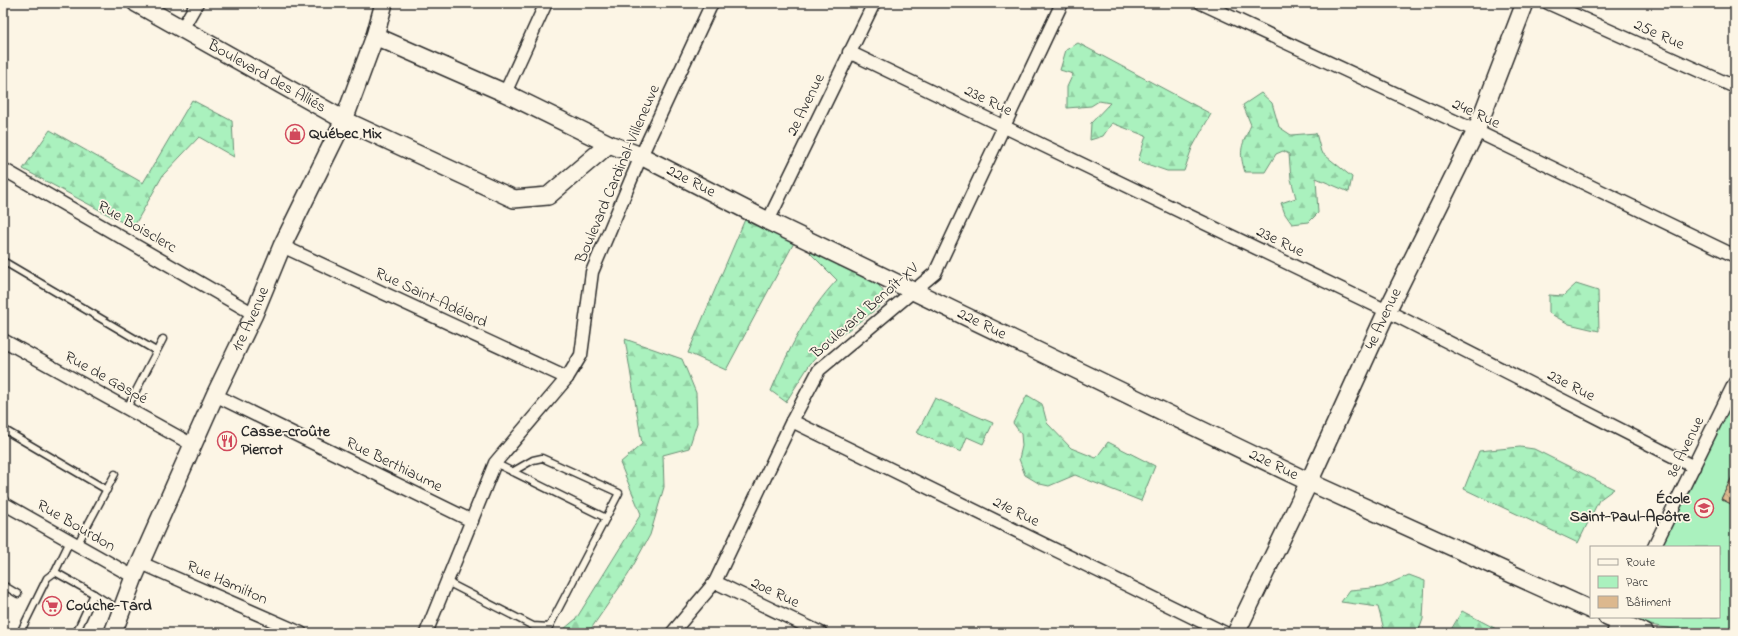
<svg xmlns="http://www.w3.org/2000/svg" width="1738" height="636" font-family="'Indie Flower',sans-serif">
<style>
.forest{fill:url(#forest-firs);stroke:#6a8e74}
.green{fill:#aaf1be;stroke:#6a8e74}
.building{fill:url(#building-back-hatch);stroke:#2b2b2b}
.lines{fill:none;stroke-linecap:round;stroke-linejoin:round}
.lane-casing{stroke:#2b2b2b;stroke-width:9}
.street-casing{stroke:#2b2b2b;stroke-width:15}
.secondary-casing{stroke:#2b2b2b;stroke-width:20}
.lane{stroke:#fcf5e5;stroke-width:6}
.street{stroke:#fcf5e5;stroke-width:12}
.secondary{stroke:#fcf5e5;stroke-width:17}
.labels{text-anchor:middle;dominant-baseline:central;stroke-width:3.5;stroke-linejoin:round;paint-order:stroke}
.street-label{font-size:16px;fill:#2b2b2b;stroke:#fcf5e5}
.poi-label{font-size:16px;font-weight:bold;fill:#2b2b2b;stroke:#fcf5e5;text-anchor:start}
</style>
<defs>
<pattern id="forest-firs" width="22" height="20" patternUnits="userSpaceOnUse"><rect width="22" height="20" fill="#aaf1be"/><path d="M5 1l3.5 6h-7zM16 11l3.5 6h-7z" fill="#92cfa3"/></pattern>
<pattern id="building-back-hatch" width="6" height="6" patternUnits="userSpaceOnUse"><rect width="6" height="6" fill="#dcb88e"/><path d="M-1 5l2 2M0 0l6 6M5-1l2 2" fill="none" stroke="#bd9e7b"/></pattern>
</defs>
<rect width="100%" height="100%" fill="#fcf5e5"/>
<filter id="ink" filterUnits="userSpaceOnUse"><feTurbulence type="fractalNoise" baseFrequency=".025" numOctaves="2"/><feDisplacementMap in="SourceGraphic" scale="8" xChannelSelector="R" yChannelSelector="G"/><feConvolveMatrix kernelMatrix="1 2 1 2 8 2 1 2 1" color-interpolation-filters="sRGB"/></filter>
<g filter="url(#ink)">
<!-- forest -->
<g class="forest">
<polygon points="1078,43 1211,114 1192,148 1184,171 1167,171 1138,161 1146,136 1112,123 1103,136 1090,140 1091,123 1110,103 1099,101 1091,106 1067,108 1067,87 1073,74 1060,70 1066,50"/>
<path d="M1261,93l11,10 7,24 12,8 25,-2 5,19 31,25 -3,15 -33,-14 2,35 -9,9 -17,2 -7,-10 -4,-11 15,-5 -5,-19 -2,-25 -6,-3 -7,3 -11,18h-20c-7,-22 -3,-27 6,-47l-8,-20z"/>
<polygon points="192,100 232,121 234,157 199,137 163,175 133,228 23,169 50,130 143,183"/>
<polygon points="746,217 796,239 726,370 688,353"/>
<path d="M818,246l55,32 10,13 -4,16 -51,38 -18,19 -24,38 -15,-11c17,-40 36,-79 66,-111l-27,-27z"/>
<polygon points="1576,284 1598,291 1599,331 1569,324 1549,313 1549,295 1563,296"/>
<polygon points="625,339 682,359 696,393 697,423 689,448 663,455 664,487 650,535 628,575 588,633 554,633 564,629 576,619 641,514 620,463 642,444"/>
<polygon points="1027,395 1042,404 1047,423 1071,448 1096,458 1108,442 1155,466 1141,501 1075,475 1049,486 1040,484 1025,475 1019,459 1022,446 1021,434 1013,423"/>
<polygon points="935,398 993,423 983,444 967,437 961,452 917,433"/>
<polygon points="1520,447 1534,449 1614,489 1599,500 1578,543 1464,489 1479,451"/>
<polygon points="1409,575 1425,581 1423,619 1418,633 1385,633 1378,607 1341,602 1350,590 1382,587"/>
<polygon points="1462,611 1498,630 1497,633 1449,633"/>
</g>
<!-- green -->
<polygon class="green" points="1735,388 1735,633 1695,633 1628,621 1621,617 1719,617 1719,547 1654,547"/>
<!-- building -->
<polygon class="building" points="1735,471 1735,506 1721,499"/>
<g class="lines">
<defs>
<g id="lane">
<polyline points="3,261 156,351"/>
<polyline points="127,408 163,339"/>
<polyline points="3,429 107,490"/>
<polyline points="512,472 533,460 542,458 619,493 606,518"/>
<polyline points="77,545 115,474"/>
<polyline points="55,572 94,594"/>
<polyline points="447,582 533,626 549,627 606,518 495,463"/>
<polyline points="3,585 18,594"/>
<polyline points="20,633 47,578 55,572 70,541"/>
<polyline points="76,633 94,594 120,610"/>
</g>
<g id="street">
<polyline points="1201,3 1476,131 1735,256"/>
<polyline points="1548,3 1735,87"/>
<polyline points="182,29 197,3"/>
<polyline points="849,52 1387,311 1694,467"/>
<polyline points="505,93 546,3"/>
<polyline points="3,169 254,314"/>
<polyline points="768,221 874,3"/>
<polyline points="282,246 567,378"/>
<polyline points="3,340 193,445"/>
<polyline points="215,395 472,521"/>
<polyline points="792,421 1225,633"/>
<polyline points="3,503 134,577"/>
<polyline points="1654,547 1735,382"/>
<polyline points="141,563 301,633"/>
<polyline points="715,582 821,633"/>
<polyline points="426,633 495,463 567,378 581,355 592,272 641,156 712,3"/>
<polyline points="672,633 715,582 792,421 819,370 935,273 1062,3"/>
<polyline points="1613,633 1621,617"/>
</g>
<g id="secondary">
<path id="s1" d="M136,3l208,117 170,79 34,-3 61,-52"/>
<path id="s2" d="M375,36l130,57 104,51 32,12 127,65 541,261 282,128"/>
<polyline points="1607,617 1645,633"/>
<path id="s3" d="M113,633l21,-56 81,-182 39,-81 28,-68 62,-126 31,-84 9,-33"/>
<path id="s4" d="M1236,633l73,-151 78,-171 89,-180 49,-128"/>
</g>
</defs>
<!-- lane casing -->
<use href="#lane" class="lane-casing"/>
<!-- street casing -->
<use href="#street" class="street-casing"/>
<!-- secondary casing -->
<use href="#secondary" class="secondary-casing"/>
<!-- lane -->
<use href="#lane" class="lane"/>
<!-- street -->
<use href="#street" class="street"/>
<!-- secondary -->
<use href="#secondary" class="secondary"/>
</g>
</g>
<!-- icons -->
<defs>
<symbol id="shop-ring" viewBox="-11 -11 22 22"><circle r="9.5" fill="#fcf5e5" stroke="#d1495b" stroke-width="1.5"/><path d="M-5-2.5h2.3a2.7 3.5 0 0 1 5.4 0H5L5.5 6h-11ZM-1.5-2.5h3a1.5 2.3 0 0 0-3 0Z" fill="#d1495b"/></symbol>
<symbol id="restaurant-ring" viewBox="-11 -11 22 22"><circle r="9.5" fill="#fcf5e5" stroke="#d1495b" stroke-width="1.5"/><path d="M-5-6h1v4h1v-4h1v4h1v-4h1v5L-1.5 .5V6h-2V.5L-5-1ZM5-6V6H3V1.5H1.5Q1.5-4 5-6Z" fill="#d1495b"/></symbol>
<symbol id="school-ring" viewBox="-11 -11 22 22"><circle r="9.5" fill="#fcf5e5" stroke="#d1495b" stroke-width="1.5"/><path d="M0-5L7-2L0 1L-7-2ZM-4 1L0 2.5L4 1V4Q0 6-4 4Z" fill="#d1495b"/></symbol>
<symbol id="supermarket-ring" viewBox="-11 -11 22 22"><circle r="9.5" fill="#fcf5e5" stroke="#d1495b" stroke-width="1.5"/><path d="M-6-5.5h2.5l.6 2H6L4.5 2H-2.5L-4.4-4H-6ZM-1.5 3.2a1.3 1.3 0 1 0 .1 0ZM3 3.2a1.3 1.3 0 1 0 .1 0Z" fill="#d1495b"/></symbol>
</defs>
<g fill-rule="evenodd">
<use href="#shop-ring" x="284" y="123" width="22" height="22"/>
<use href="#restaurant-ring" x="216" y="430" width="22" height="22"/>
<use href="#school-ring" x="1693" y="497" width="22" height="22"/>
<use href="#supermarket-ring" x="41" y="595" width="22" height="22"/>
</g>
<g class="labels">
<!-- street labels -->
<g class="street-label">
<text transform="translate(1659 35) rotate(24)">25e Rue</text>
<text stroke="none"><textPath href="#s1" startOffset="150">Boulevard des Alliés</textPath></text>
<text transform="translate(988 101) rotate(26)">23e Rue</text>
<text transform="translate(806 105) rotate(-64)">2e Avenue</text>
<text transform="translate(1476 114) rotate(25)">24e Rue</text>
<text transform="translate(618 174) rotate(-67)">Boulevard Cardinal-Villeneuve</text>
<text stroke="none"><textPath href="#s2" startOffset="348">22e Rue</textPath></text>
<text transform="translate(137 227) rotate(30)">Rue Boisclerc</text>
<text transform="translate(1280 242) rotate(26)">23e Rue</text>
<text transform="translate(431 298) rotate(25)">Rue Saint-Adélard</text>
<text transform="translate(865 311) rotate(-41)">Boulevard Benoît-XV</text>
<text stroke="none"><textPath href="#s3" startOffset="343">1re Avenue</textPath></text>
<text stroke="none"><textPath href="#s4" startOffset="347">4e Avenue</textPath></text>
<text stroke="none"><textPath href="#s2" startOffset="672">22e Rue</textPath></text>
<text transform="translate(106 378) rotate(29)">Rue de Gaspé</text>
<text transform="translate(1571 386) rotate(27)">23e Rue</text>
<text transform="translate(1686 447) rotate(-64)">8e Avenue</text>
<text transform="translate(394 465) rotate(26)">Rue Berthiaume</text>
<text stroke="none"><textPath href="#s2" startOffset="996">22e Rue</textPath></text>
<text transform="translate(1016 512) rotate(26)">21e Rue</text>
<text transform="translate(76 526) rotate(30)">Rue Bourdon</text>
<text transform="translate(227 583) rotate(24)">Rue Hamilton</text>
<text transform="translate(775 593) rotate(25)">20e Rue</text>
</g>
<!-- poi labels -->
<g class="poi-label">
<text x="309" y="134">Québec Mix</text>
<text x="241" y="432">Casse-croûte<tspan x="241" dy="18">Pierrot</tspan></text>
<text x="1690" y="499" text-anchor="end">École<tspan x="1690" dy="18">Saint-Paul-Apôtre</tspan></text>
<text x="66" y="606">Couche-Tard</text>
</g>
</g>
<!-- margin -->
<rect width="1738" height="636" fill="none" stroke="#fcf5e5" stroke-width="16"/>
<rect x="8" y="8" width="1722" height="620" fill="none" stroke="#2b2b2b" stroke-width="1.5" filter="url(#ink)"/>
<!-- legend -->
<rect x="1590" y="546" width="130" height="72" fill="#fcf5e5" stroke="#a8a49b"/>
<rect x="1598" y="559" width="20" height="6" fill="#fcf5e5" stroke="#a8a49b"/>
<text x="1626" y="566" font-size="12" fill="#2b2b2b">Route</text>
<rect x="1598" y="576" width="20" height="12" fill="#aaf1be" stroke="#a8a49b"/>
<text x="1626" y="586" font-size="12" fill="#2b2b2b">Parc</text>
<rect x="1598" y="596" width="20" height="12" fill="#dcb88e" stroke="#a8a49b"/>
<text x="1626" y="606" font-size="12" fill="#2b2b2b">Bâtiment</text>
</svg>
